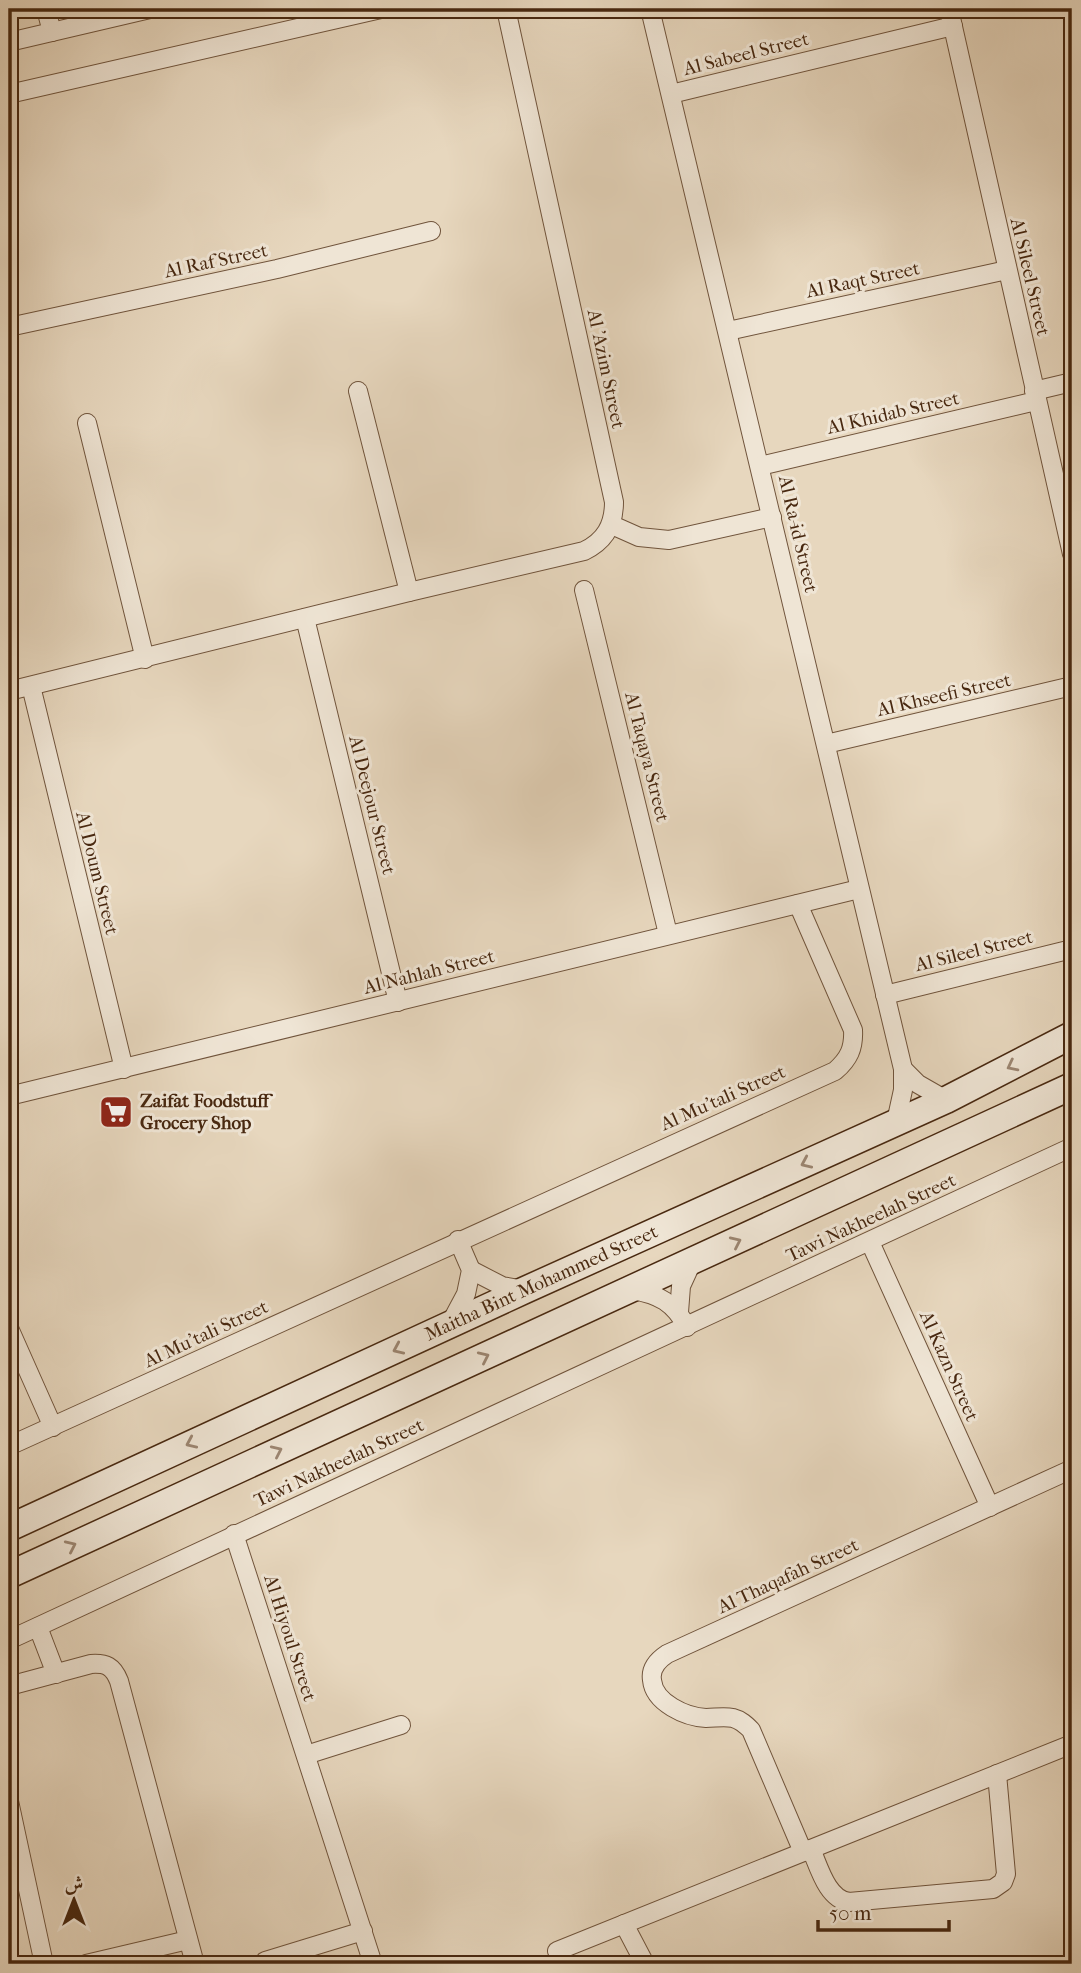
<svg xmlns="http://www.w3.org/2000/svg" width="1081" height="1973" font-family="'IM FELL French Canon',Amiri,serif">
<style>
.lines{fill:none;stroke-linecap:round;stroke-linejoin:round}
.minor-casing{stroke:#70543c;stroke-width:20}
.secondary-casing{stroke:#482810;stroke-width:29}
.minor{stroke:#efe5d5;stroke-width:18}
.secondary{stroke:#efe5d5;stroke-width:26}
.oneway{stroke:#9c8672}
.labels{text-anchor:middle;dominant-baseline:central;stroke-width:6;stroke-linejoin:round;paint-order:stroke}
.street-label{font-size:19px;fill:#482810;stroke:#efe5d5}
.poi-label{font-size:19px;font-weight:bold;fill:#482810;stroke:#efe5d5;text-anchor:start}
</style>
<rect width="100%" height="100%" fill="#e7d7be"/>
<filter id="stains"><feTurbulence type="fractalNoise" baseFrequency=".00286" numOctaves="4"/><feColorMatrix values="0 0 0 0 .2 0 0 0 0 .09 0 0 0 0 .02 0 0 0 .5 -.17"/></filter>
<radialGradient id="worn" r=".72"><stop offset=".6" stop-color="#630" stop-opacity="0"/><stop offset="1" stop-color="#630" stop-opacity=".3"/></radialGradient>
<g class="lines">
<defs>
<g id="minor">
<polyline points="46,9 52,32"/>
<polyline points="650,9 903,1069 903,1090 896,1122"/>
<polyline points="949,9 1072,554"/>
<polyline points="9,42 150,9"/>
<polyline points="9,94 381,9"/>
<polyline points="671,94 953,26"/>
<polyline points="9,327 277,269 431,231"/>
<polyline points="728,331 1007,270"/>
<polyline points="358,391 409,592"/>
<polyline points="1034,391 1072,382"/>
<polyline points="87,423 145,659"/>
<polyline points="760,466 1036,401"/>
<polyline points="612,525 639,537 669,540 772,517"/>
<polyline points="584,590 668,934"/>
<polyline points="305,618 398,1002"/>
<polyline points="31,686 124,1069"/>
<path d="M9,691l400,-99 175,-41c21,-10 30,-26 30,-49l-108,-493"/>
<polyline points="826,744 1072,686"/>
<polyline points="885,995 1072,949"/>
<polyline points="903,1069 918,1084 946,1100"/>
<polyline points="9,1096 859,889"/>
<polyline points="870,1242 990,1507"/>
<polyline points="471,1270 502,1286 525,1290"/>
<path d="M632,1290c27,4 42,13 55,37"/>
<polyline points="679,1312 681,1286 692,1262"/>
<polyline points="450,1324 466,1294 471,1270 458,1240"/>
<polyline points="9,1328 53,1427"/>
<path d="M9,1446l826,-375c14,-12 19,-23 18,-41l-55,-126"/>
<polyline points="234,1534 373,1964"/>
<polyline points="38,1627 56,1674"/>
<polyline points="9,1640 1072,1147"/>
<path d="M9,1686l82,-22c15,-1 22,2 28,17l76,283"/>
<polyline points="306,1755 401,1725"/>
<polyline points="9,1801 44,1964"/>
<path d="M811,1849c8,18 16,50 38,53l144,-13 10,-7 3,-8 -9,-100"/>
<path d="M803,1852l-52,-122c-5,-5 -10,-10 -18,-12 -9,-2 -18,0 -27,0 -20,-1 -52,-15 -54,-38 -2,-12 6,-20 15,-26l405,-185"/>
<polyline points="624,1924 645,1964"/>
<polyline points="557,1951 1072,1744"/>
<polyline points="265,1961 363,1931"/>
<polyline points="86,1964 188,1940"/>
</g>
<g id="secondary">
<path id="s1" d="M9,1528l516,-238 421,-190 126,-65"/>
<polyline points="9,1575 1072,1086"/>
</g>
</defs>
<!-- minor casing -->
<use href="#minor" class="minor-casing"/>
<!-- secondary casing -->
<use href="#secondary" class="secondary-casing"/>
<!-- minor -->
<use href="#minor" class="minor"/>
<!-- secondary -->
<use href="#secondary" class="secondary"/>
</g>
<!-- one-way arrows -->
<defs><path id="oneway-chevron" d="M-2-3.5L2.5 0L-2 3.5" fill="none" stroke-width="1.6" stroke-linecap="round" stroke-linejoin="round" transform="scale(1.75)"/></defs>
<g class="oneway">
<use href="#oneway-chevron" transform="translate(1012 1066) rotate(153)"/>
<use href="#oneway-chevron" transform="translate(806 1163) rotate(156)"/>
<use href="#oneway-chevron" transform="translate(736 1242) rotate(-25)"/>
<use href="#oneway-chevron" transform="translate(398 1349) rotate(156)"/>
<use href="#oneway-chevron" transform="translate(484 1357) rotate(-25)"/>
<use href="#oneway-chevron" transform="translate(191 1443) rotate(156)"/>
<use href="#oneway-chevron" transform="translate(277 1451) rotate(-25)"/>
<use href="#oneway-chevron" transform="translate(71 1546) rotate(-25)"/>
</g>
<!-- icons -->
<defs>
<symbol id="supermarket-square" viewBox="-11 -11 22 22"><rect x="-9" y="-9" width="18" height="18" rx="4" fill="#8f2418" stroke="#efe5d5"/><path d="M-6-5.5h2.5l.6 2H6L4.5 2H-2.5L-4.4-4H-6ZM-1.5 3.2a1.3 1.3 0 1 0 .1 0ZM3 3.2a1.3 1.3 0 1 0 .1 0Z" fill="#fff"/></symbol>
</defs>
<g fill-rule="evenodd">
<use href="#supermarket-square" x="97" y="1093" width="38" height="38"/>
</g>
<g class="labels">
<!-- street labels -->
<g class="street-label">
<text transform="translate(746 54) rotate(-14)">Al Sabeel Street</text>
<text transform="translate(216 261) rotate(-12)">Al Raf Street</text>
<text transform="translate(1030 277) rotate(77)">Al Sileel Street</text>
<text transform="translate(863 280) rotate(-12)">Al Raqt Street</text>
<text transform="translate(606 369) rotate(78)">Al 'Azim Street</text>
<text transform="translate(893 413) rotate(-13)">Al Khidab Street</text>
<text transform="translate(798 534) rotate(77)">Al Ra-id Street</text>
<text transform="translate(944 695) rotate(-13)">Al Khseefi Street</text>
<text transform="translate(647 757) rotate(76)">Al Taqaya Street</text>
<text transform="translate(372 805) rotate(76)">Al Deejour Street</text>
<text transform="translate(97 873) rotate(76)">Al Doum Street</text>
<text transform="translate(974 951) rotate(-14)">Al Sileel Street</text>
<text transform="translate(429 972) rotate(-14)">Al Nahlah Street</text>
<text transform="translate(723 1098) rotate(-24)">Al Mu'tali Street</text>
<text transform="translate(871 1218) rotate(-25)">Tawi Nakheelah Street</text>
<text stroke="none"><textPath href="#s1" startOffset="586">Maitha Bint Mohammed Street</textPath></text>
<text transform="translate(206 1334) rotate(-25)">Al Mu'tali Street</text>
<text transform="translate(949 1366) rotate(66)">Al Kazn Street</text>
<text transform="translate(339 1463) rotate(-25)">Tawi Nakheelah Street</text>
<text transform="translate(788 1576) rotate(-25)">Al Thaqafah Street</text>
<text transform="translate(290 1638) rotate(72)">Al Hiyoul Street</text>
</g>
<!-- poi labels -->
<g class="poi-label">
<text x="140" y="1101">Zaifat Foodstuff<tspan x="140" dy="22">Grocery Shop</tspan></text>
</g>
</g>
<!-- margin -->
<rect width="1081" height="1973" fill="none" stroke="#e7d7be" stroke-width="35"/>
<rect x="10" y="10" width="1060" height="1952" fill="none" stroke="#482810" stroke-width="3.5"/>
<rect x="18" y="18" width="1046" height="1938" fill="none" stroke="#482810" stroke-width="2"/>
<!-- north arrow -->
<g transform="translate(74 1900)" stroke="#efe5d5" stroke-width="5" paint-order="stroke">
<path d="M0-5L12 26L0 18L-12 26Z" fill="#482810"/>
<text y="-10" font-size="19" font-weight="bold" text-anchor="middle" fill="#482810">ش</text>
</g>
<!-- scale -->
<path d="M818 1920v10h131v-10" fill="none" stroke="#482810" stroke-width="3.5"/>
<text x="829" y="1920" font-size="21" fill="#482810" stroke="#efe5d5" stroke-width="5" paint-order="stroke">50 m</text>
<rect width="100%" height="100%" filter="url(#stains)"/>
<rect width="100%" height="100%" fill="url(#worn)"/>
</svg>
